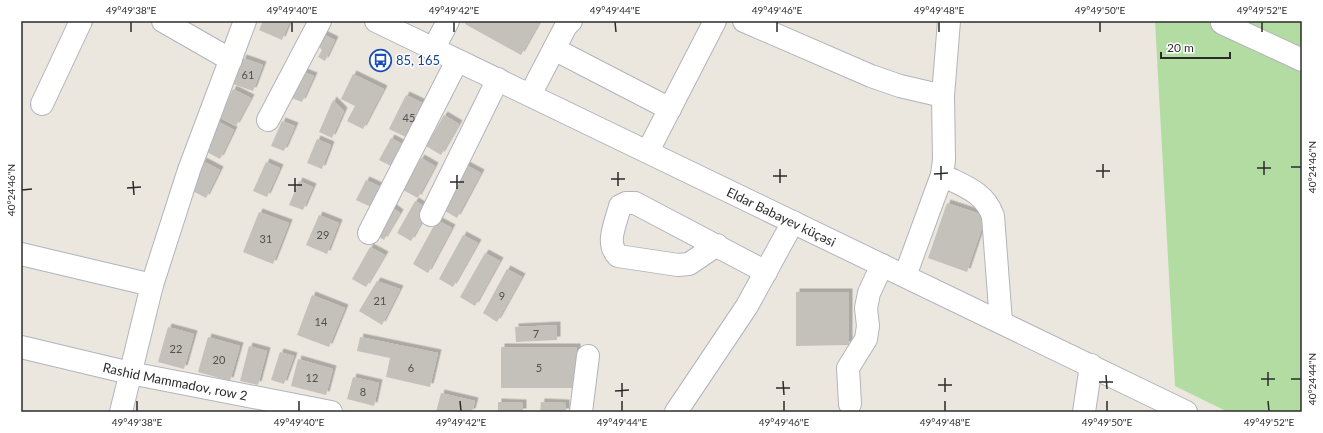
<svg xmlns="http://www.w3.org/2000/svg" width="1323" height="433" font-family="Lato,sans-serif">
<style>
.green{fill:#b2dca2}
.building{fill:#c4c1ba;filter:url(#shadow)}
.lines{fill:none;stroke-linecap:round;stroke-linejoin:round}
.minor-casing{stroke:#b2b4bd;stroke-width:24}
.minor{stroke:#fff;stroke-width:22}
.ticks{fill:none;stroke:#2b2b2b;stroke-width:1.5}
.labels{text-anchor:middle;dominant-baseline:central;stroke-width:3;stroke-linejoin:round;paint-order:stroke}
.number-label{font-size:11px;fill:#51504f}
.transit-label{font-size:13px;fill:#164399;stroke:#fff;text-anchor:start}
.street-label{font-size:13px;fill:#2b2b2b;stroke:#fff}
.neatline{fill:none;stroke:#2b2b2b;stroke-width:1.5}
.ticks-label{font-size:10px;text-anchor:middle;fill:#2b2b2b}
</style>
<defs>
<filter id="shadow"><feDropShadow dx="3.5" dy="-3.5" stdDeviation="0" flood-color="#0004"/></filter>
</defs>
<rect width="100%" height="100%" fill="#ebe7df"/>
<!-- green -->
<polygon class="green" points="1155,21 1302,21 1302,412 1228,412 1175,386"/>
<!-- building -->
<g class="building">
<polygon points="263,21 290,21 282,40 259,30"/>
<polygon points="466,21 540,21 521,55 465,24"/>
<polygon points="323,34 335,40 325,61 318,57 322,50 317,45"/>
<polygon points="243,58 263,65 253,91 233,84"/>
<polygon points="301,71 314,76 302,102 289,97"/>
<polygon points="353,74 384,89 363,129 347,121 355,106 341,99"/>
<polygon points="233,89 251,98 236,126 219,117"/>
<polygon points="406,95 429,106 412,140 389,129"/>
<polygon points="333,100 344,111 332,138 319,132"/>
<polygon points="444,115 459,124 441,155 426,146"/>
<polygon points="217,121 234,130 220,159 203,150"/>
<polygon points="282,121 295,126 284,151 271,146"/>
<polygon points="391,138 406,146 395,168 379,160"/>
<polygon points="317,139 331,145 322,169 307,163"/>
<polygon points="421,158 435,166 418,198 403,190"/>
<polygon points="203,161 220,170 206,198 189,189"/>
<polygon points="266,162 280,168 267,197 253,191"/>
<polygon points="466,165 481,173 457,218 442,209"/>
<polygon points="366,180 381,187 371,207 356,200"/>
<polygon points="299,181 313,187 303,210 289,205"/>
<polygon points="415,201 429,209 411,241 397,233"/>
<polygon points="947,203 986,216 967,272 928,258"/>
<polygon points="392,207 400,213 384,240 376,235"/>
<polygon points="259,212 289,223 273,264 243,252"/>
<polygon points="319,215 339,223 327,254 306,245"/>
<polygon points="437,220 452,228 428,273 413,264"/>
<polygon points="463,235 478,243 453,287 439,279"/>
<polygon points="370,247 385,255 366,287 352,279"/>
<polygon points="485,253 500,261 475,306 460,297"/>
<polygon points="507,269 522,277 497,322 483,313"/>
<polygon points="377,281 400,289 382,325 359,311"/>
<polygon points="796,292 849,292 849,345 796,346"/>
<polygon points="312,295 345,308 329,347 297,335"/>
<polygon points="557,325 557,340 516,342 515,327"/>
<polygon points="168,327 194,334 184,369 158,362"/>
<polygon points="208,337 240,346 230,381 198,372"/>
<polygon points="360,337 438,353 430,387 386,377 390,358 357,351"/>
<polygon points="249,346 267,351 258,385 240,381"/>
<rect x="501" y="347" width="76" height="41"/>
<polygon points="280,352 294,356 284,384 271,380"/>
<polygon points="298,359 333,369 326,395 291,386"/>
<polygon points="353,377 379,383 374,406 347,399"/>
<polygon points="441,393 475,401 472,412 436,412"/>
<polygon points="498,402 523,403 523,412 498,412"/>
<polygon points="541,402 566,403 566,412 540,412"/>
</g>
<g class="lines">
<defs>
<g id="minor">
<polyline points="163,21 231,60"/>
<path id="s1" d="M376,21l810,391"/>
<polyline points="744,21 871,76 900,86 943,96"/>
<polyline points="1222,23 1302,60"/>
<polyline points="554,49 670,109"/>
<polyline points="433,50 448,21"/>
<polyline points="530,95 566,26 571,21"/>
<polyline points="42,104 81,21"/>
<polyline points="268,120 320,21"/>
<polyline points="648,151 715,21"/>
<path d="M942,175c21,11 42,16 51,41l8,106"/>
<polyline points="431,215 498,79"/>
<polyline points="369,233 457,61"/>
<path d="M717,245l-28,19 -11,1 -60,-9c-13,-13 -2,-33 2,-50l6,-3h9l131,69"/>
<polyline points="21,254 152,285"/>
<polyline points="905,276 942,175 944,160 943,96 949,21"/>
<path id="s2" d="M21,347l109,26 201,39"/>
<polyline points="850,404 848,368 866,339 868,326 866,308 869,293 882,265"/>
<polyline points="121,412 152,285 189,170 245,21"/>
<polyline points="581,412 588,356"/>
<polyline points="676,412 747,306 793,222"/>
<polyline points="1084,412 1091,365"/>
</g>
</defs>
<!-- minor casing -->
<use href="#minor" class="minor-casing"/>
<!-- minor -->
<use href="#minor" class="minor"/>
</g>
<!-- ticks -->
<path class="ticks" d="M131,22v10M292,22v10M454,22v10M615,22l1,10M777,22v10M939,22v10M1100,22v10M1262,22v10M1264,161v14M1103,164v14M941,166v14M1291,167h10M1257,168h14M780,169v14M1096,171h14M618,172v14M934,174l14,-1M457,175v14M773,176h14M295,178v14M611,179h14M133,181l1,14M450,182h14M288,185h14M127,188l14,-1M22,190l10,-1M1268,372v14M1106,375l1,14M945,378v14M1261,379h14M1291,379h10M783,381l1,14M1099,382h14M622,383v14M938,385h14M776,388h14M615,391l14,-1M137,401v10M299,401v10M460,401l1,10M622,401v10M784,401v10M945,401v10M1107,401v10M1268,401l1,10"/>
<!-- icons -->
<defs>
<symbol id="bus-ring" viewBox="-11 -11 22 22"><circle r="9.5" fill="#fff" stroke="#1a4fb4" stroke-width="1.5"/><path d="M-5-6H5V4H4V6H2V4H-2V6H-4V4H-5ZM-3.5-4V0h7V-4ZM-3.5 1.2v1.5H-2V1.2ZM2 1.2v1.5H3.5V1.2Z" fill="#1a4fb4"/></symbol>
</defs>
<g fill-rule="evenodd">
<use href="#bus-ring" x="368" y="48" width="25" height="25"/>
</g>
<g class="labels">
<!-- number labels -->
<g class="number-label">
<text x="248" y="74">61</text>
<text x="409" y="117">45</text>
<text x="323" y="234">29</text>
<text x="266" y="238">31</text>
<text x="502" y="295">9</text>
<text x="380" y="300">21</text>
<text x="321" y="321">14</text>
<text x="536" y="333">7</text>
<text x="176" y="348">22</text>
<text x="219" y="359">20</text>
<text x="411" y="367">6</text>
<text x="539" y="367">5</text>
<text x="312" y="377">12</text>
<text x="363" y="391">8</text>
</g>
<!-- transit labels -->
<g class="transit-label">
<text x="396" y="60">85, 165</text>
</g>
<!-- street labels -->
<g class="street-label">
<text stroke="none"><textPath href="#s1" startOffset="450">Eldar Babayev küçəsi</textPath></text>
<text stroke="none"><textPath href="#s2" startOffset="158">Rashid Mammadov, row 2</textPath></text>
</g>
</g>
<!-- border -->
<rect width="1323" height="433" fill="none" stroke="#ffffff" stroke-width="44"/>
<!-- scale -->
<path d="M1161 52v6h69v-6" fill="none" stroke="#2b2b2b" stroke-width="2"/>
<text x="1167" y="52" font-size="12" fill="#2b2b2b" stroke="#ffffff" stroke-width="3" paint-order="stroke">20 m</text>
<rect x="22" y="22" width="1279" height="389" class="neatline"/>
<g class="ticks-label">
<text x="131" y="14">49°49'38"E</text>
<text x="292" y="14">49°49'40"E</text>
<text x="454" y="14">49°49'42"E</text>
<text x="615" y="14">49°49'44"E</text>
<text x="777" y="14">49°49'46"E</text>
<text x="939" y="14">49°49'48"E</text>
<text x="1100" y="14">49°49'50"E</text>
<text x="1262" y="14">49°49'52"E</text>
<text transform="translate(1312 167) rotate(-90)" y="4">40°24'46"N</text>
<text transform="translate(11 190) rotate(-90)" y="4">40°24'46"N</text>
<text transform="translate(1312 379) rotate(-90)" y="4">40°24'44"N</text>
<text x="137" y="426">49°49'38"E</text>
<text x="299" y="426">49°49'40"E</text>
<text x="461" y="426">49°49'42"E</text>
<text x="622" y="426">49°49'44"E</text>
<text x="784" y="426">49°49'46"E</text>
<text x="945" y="426">49°49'48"E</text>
<text x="1107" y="426">49°49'50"E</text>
<text x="1269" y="426">49°49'52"E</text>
</g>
</svg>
